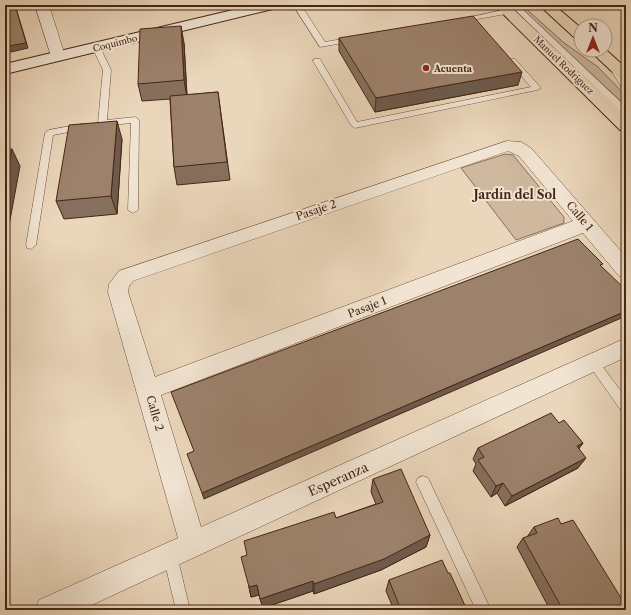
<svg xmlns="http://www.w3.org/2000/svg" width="631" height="615" font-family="'Libre Caslon Text',serif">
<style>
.green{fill:#ceb89e;stroke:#8a6e5a}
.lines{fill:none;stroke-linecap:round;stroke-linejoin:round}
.lane-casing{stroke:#70513e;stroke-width:1}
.street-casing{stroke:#70513e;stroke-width:1}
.secondary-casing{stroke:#472515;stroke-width:2}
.primary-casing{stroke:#472515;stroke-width:2}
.lane{fill:#f1e4d2;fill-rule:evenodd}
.street{fill:#f1e4d2;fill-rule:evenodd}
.secondary{fill:#f1e4d2;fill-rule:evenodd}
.primary{fill:#ead6ba;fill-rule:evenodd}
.wall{fill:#866f5c;stroke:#472515}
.shaded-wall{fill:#6d5a4b;stroke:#472515}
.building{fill:#9c816b;stroke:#472515}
.poi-dot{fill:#8f2418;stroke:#f1e4d2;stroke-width:1.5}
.labels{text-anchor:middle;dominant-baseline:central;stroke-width:4;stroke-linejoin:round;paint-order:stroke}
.far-street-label{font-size:9px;fill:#472515;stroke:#f1e4d2}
.far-poi-label{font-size:9px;font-weight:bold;fill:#472515;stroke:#f1e4d2;text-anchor:start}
.street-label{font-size:11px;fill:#472515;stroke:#f1e4d2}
.neighbourhood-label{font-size:12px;font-weight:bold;fill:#472515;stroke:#f1e4d2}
.near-street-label{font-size:13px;fill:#472515;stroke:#f1e4d2}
</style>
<rect width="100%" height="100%" fill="#ead6ba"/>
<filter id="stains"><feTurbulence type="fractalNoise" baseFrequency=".005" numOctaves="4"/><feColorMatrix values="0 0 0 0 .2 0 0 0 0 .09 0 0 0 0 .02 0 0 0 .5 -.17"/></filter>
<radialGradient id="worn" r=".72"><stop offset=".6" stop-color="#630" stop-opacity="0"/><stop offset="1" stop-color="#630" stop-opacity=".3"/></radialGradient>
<!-- green -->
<g class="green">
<polygon points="518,5 522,5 563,42 598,67 626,96 626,106"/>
<polygon points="505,154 513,155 564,217 564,223 516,240 461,168"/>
</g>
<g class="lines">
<defs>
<g id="lane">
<polygon points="293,5 301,5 325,42 354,37 358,39 354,41 320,47"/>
<polygon points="510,5 518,5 626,107 626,115 623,114"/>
<polygon points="508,9 511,9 511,13 461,22 457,20"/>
<polygon points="93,45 99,45 111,70 107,120 135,117 139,120 138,210 133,213 128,210 131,123 102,126 98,123 103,70 92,47"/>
<polygon points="314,59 320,59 357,122 531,87 508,61 512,59 515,59 541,88 537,90 355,128 351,125 313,61"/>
<polygon points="609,63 616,65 626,81 626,90 623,90 608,65"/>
<polygon points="82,124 85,125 85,129 53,135 36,245 31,249 27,248 26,245 45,133 49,130"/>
<polygon points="593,357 597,359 626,398 626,413 622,412 589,365 587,362 589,359"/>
<polygon points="423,476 428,478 491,610 476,610 416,482 418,478"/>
<polygon points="170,548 175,550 177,555 190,610 176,610 163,555 165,550"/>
</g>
<g id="street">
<polygon points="35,5 49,5 65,56 63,59 53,59 51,56"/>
<path d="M507,141l14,1 10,6 95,109v22l-7,-3 -36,-43 -422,162 40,132 425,-189v19l-545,253h-46l4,-10 139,-62 -70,-246 1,-8 10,-13zM508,151l11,5 54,65 -418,156 -27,-85 1,-6 4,-5z"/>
</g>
<polygon id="secondary" points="254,5 279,5 277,8 5,74 5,64"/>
<g id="primary">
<polygon points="494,5 509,5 626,116 626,131 620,130"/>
<polygon points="539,5 554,5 581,28 581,40 576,39"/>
<polygon points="605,49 626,68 626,81 620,79 589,50"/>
</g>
</defs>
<!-- lane casing -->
<use href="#lane" class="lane-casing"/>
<!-- street casing -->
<use href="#street" class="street-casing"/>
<!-- secondary casing -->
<use href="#secondary" class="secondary-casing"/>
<!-- primary casing -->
<use href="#primary" class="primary-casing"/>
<!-- lane -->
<use href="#lane" class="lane"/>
<!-- street -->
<use href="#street" class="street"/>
<!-- secondary -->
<use href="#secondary" class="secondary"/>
<!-- primary -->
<use href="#primary" class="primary"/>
</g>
<!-- wall -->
<g class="wall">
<polygon points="339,38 518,85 375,112 339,51"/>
<polygon points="184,43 187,95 218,92 230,180 177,185 174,167 170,99 142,101 138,84"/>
<polygon points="122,139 117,214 64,219 56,201"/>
<polygon points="559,423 583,443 579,448 578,468 505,506 497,493 491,497 473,471 476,464 473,459 478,448"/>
<polygon points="373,479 430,535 426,547 381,570 314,594 313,591 263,608 259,595 251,597 249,587 247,555 336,518 376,504 371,492"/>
<polygon points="561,524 626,610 550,610 517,547 523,538 527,537 534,527"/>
<polygon points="448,573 467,610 394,610 386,591 389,580"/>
</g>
<!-- shaded-wall -->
<g class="shaded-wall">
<polygon points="15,5 28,48 11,52 8,46"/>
<polygon points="181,26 184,43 187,98 184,80"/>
<polygon points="522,72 518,85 375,112 376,98"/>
<polygon points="117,121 122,139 117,214 111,196"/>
<polygon points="12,149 20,166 5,247 5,183"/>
<polygon points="626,311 626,316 204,499 202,493"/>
<polygon points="583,443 575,454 577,446"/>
<polygon points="586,458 578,468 505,506 512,496"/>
<polygon points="503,483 497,493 491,497 496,486"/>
<polygon points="430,535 426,547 381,570 314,594 314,584"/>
<polygon points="313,581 313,591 263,608 260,599"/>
<polygon points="257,585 259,595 251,597 249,587"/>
</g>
<!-- building -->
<g class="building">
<polygon points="5,5 15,5 26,43 8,46 5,34"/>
<polygon points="473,16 522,72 376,98 339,38"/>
<polygon points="181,26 184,80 138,84 140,29"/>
<polygon points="218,92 227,162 174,167 170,96"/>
<polygon points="117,121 111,196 56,201 69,125"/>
<polygon points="5,149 12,149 5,183"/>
<polygon points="578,239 603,264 600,265 626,290 626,311 202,493 187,454 194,451 171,392"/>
<polygon points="551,413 559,423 564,420 583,443 577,446 586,458 512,496 503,483 496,486 478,460 484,457 478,448"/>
<polygon points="401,469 430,535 384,559 314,584 313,581 260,599 257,585 249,587 241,557 247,555 244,541 334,512 336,518 383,502 373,479"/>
<polygon points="558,518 561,524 573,520 626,606 626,610 563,610 523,538 537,533 534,527"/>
<polygon points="442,560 448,573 450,573 467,610 401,610 389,580"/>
</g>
<!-- markers -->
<circle class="poi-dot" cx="426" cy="68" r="4"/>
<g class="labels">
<!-- far-street labels -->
<g class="far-street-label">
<text transform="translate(115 43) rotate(-14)">Coquimbo</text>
<text transform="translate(564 65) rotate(44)">Manuel Rodríguez</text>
</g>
<!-- far-poi labels -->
<g class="far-poi-label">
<text x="434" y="68">Acuenta</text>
</g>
<!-- street labels -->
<g class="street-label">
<text transform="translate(316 210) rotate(-19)">Pasaje 2</text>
<text transform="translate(580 216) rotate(50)">Calle 1</text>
<text transform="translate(367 307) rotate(-21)">Pasaje 1</text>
<text transform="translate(155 413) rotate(74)">Calle 2</text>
</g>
<!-- neighbourhood labels -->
<g class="neighbourhood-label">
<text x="515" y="194">Jardín del Sol</text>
</g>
<!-- near-street labels -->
<g class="near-street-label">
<text transform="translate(338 479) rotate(-24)">Esperanza</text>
</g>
</g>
<!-- margin -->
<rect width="631" height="615" fill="none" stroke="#ead6ba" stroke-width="20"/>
<rect x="6" y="6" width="619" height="603" fill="none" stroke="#472515" stroke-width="2"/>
<rect x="10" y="10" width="611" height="595" fill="none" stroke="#472515"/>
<!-- north arrow -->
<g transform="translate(593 38)"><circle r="19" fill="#f1e4d2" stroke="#ad9886"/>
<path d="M0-3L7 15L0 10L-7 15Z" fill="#8f2418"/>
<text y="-6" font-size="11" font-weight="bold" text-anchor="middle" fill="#472515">N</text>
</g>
<rect width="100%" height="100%" filter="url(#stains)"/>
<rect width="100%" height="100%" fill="url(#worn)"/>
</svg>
